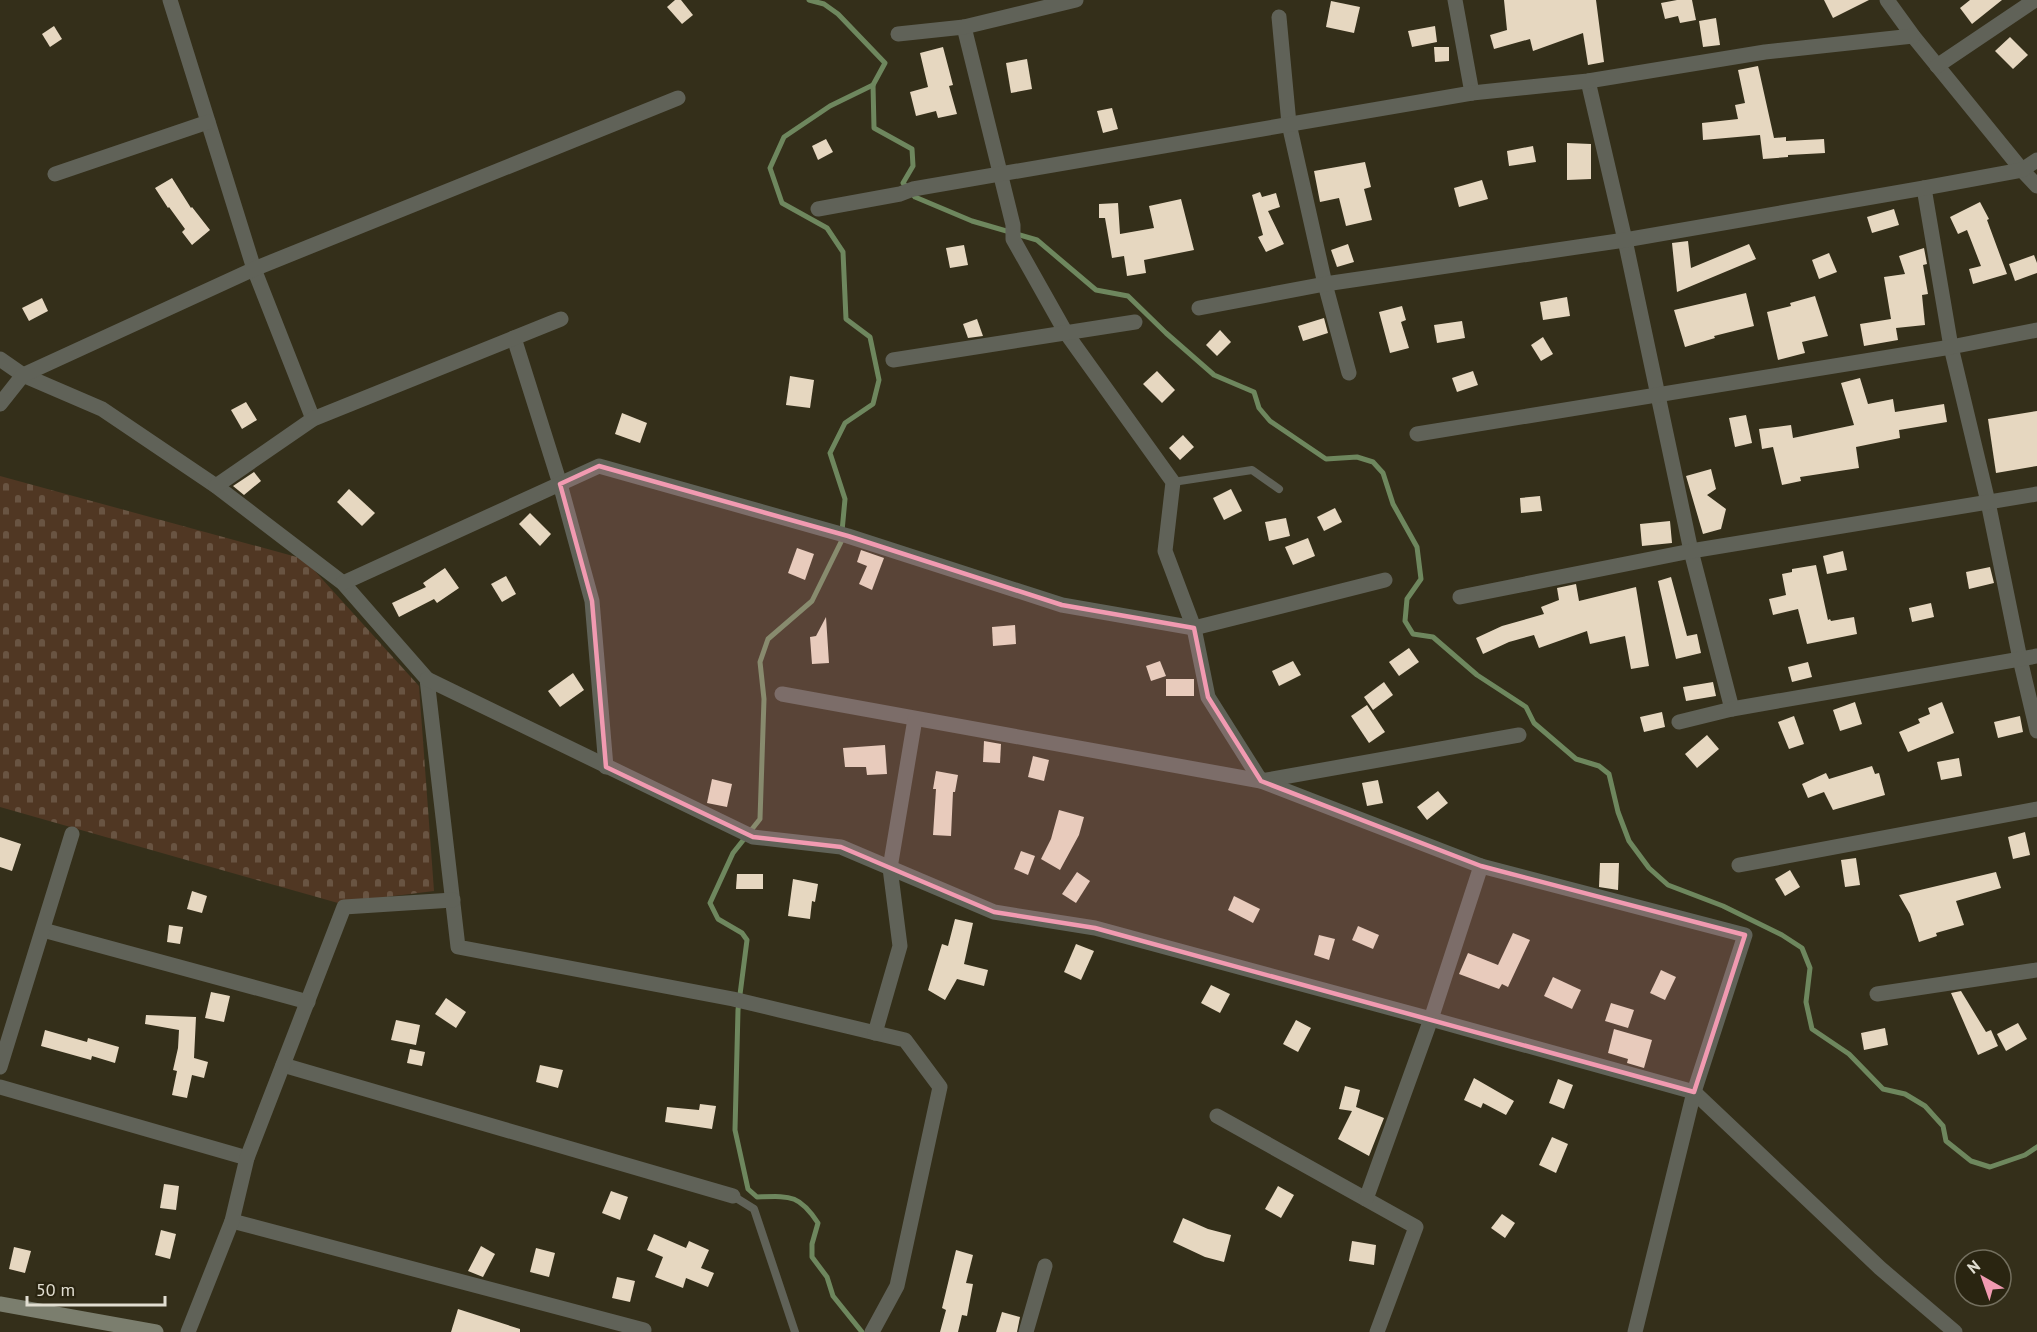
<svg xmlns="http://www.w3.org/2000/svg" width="2037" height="1332" font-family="'PT Sans',sans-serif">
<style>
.cemetery{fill:url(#cemetery-stones)}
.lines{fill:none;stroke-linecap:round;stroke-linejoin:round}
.stream{stroke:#6e875e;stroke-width:5}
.building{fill:#e6d7c0}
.lane{stroke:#606258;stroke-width:8}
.street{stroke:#606258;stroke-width:15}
.secondary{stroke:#7b7e6e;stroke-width:15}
.marked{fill:#f19ab1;fill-opacity:0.2;stroke:#f19ab1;stroke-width:4.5;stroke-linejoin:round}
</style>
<defs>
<pattern id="cemetery-stones" width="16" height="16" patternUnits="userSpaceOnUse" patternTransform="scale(1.5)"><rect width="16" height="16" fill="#503723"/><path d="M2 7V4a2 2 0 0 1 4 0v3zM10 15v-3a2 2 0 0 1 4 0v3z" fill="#695442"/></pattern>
</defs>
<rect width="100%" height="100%" fill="#342f1a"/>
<!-- cemetery -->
<polygon class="cemetery" points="0,476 304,559 419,686 434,891 338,903 0,807"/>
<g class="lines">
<!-- stream -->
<g class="stream">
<polyline points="809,0 824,4 838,14 885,63 873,85 874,128 912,149 913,166 903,183 915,197 972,221 1037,240 1096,290 1128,296 1166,333 1214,375 1254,392 1259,408 1270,421 1326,459 1357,457 1373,462 1383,473 1393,504 1417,547 1421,579 1407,599 1405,621 1413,634 1433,637 1477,675 1526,707 1534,723 1576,759 1599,766 1609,774 1618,812 1629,841 1649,868 1668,885 1723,906 1782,935 1802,948 1810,968 1806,1002 1812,1029 1849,1054 1883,1089 1905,1094 1925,1106 1943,1126 1946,1141 1971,1161 1990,1167 2025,1155 2037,1147"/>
<path d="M862,1332l-29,-36 -6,-19 -15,-20v-13l6,-21c-19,-29 -28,-27 -61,-26l-9,-8 -13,-59 3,-120 9,-70 -5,-7 -24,-14 -8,-16 23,-50 27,-34 4,-120 -4,-37 8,-23 44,-38 29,-59 4,-43 -15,-46 15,-30 28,-19 6,-24 -9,-43 -24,-18 -3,-67 -16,-24 -45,-25 -12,-35 14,-31 46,-31 43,-21"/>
</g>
</g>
<!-- building -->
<g class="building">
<polygon points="675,0 681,0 693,15 682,24 667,7"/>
<polygon points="1504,0 1596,0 1604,62 1588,65 1583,33 1533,51 1530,39 1494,49 1490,35 1507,30"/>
<polygon points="1677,0 1692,0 1696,20 1680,23 1678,16 1665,19 1661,3"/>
<polygon points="1824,0 1869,0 1833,18"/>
<polygon points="1970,0 2002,0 1972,24 1960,8"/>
<polygon points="1331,1 1360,7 1354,33 1326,27"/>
<polygon points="1716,18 1720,45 1703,47 1699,21"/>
<polygon points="54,26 62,39 50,47 42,34"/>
<polygon points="1435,26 1437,42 1412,47 1408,31"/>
<polygon points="2010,37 2028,55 2013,69 1995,51"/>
<polygon points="943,47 953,85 949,86 957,114 938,118 936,111 916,116 910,92 928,87 920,53"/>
<polygon points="1434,47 1449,47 1449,61 1435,62"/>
<polygon points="1027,59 1032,89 1011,93 1006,63"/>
<polygon points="1758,66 1774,138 1786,137 1786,141 1824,139 1825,153 1788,155 1788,157 1763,159 1760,135 1703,140 1702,123 1738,119 1735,105 1745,103 1738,70"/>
<polygon points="1112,108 1118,129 1103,133 1097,111"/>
<polygon points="826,139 833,152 818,160 812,146"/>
<polygon points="1567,143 1591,144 1591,179 1567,180"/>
<polygon points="1533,146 1536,162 1509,166 1507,151"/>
<polygon points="1365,162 1371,187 1364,189 1372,220 1346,226 1339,198 1320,202 1314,171"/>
<polygon points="172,178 191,208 192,207 210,230 192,245 182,232 185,229 169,207 168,208 155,188"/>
<polygon points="1482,180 1488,199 1459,207 1454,188"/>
<polygon points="1260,192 1262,197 1276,193 1280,207 1268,211 1284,244 1266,252 1258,237 1263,235 1252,195"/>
<polygon points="1181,199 1194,250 1144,260 1146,273 1127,276 1124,256 1112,258 1105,218 1099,218 1099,204 1118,203 1120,234 1154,228 1149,206"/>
<polygon points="1980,202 1989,219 1987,220 2007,274 1973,284 1969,269 1981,266 1967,230 1958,234 1950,217"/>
<polygon points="1894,209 1899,225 1872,233 1867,217"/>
<polygon points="1688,241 1691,268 1749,244 1756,259 1677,292 1672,243"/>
<polygon points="1348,244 1354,262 1337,267 1331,250"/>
<polygon points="964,245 968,265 950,268 946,248"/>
<polygon points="1924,248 1927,264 1923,265 1928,294 1922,295 1925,325 1896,328 1898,340 1864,346 1860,324 1891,319 1884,277 1905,274 1899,256"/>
<polygon points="1829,253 1837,272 1819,279 1812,260"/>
<polygon points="2034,255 2037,263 2037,273 2015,281 2009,264"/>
<polygon points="1746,293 1754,326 1714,336 1715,338 1685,347 1674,310"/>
<polygon points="1815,296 1828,336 1802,342 1805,353 1778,360 1767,312 1791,306 1790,303"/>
<polygon points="1567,297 1570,316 1543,320 1540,302"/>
<polygon points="42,298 48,311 29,321 22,308"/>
<polygon points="1402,306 1406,320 1401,322 1409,348 1390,353 1379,312"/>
<polygon points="1324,318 1328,333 1303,341 1298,326"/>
<polygon points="977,319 983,336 968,338 963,324"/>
<polygon points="1462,321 1465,338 1437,343 1434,325"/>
<polygon points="1220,330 1231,342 1217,356 1206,345"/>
<polygon points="1543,337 1553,354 1541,361 1531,345"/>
<polygon points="1157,371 1175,390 1162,403 1143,384"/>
<polygon points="1473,371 1478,385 1457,392 1452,378"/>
<polygon points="790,376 814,380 810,408 786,405"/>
<polygon points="1860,378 1868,404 1893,399 1895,412 1944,404 1947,422 1899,430 1900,438 1856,447 1859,468 1800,477 1801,481 1782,485 1773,447 1762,449 1759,429 1791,425 1793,438 1854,425 1841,383"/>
<polygon points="246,402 257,420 242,429 231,410"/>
<polygon points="2037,411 2037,466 1996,473 1988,419"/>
<polygon points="622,413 647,423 640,443 615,434"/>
<polygon points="1746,415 1752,443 1735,447 1729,418"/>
<polygon points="1183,435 1194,447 1180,460 1169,448"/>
<polygon points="1711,469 1716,489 1707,495 1726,509 1721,529 1703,534 1686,476"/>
<polygon points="254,472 261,481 244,495 233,486"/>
<polygon points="349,489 375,513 362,526 337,502"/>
<polygon points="1231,489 1242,511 1224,520 1213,498"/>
<polygon points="1540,496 1542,511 1521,513 1520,498"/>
<polygon points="1335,508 1342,522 1324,531 1317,517"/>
<polygon points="530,513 551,534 540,546 519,524"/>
<polygon points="1286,518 1290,536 1269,541 1265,522"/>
<polygon points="1670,521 1672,543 1642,546 1640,524"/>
<polygon points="1308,538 1315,556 1293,565 1285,547"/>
<polygon points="797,548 814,554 805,580 788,573"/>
<polygon points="861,550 884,558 872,590 859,584 867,566 857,562"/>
<polygon points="1843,551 1847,570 1827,574 1823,556"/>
<polygon points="1816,565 1828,620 1830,619 1831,621 1854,617 1857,634 1807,644 1798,609 1773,615 1769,599 1786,595 1782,574 1792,572 1792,569"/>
<polygon points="1990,567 1994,583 1969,589 1966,572"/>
<polygon points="445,568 459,588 437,603 434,599 399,617 392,603 426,587 423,583"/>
<polygon points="506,576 516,594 502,602 491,584"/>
<polygon points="1671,577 1687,636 1697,634 1701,653 1676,659 1658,581"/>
<polygon points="1576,584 1579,601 1636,587 1649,666 1631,669 1625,636 1590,644 1587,631 1539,648 1534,635 1509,642 1483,654 1476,638 1502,626 1544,614 1541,607 1559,600 1557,588"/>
<polygon points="1931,603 1934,617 1912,622 1909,608"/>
<polygon points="826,617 829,663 812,664 810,637 816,636"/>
<polygon points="1015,625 1016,644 993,646 992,627"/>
<polygon points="1409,648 1419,662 1399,676 1389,662"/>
<polygon points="1160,661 1166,676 1151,681 1146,666"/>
<polygon points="1293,661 1301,675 1279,686 1272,671"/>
<polygon points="1808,662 1812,677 1792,682 1788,667"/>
<polygon points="573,673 584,690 560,707 548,691"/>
<rect x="1166" y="679" width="28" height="17"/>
<polygon points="1384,682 1393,695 1373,710 1364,697"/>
<polygon points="1713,682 1716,696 1686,701 1683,687"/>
<polygon points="1855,702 1862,724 1840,731 1833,710"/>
<polygon points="1942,702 1954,733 1908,752 1899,732 1920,723 1918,719 1930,714 1928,708"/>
<polygon points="1367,705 1385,732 1369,743 1351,716"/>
<polygon points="1662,712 1665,727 1644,732 1640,717"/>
<polygon points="1794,716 1804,744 1789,749 1778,722"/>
<polygon points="2020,716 2023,732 1998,738 1994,722"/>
<polygon points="1707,735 1719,749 1697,768 1685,754"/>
<polygon points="984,741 1001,744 1000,763 983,762"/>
<polygon points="885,745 887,774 867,775 866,767 845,767 843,748"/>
<polygon points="1033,756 1049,760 1044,781 1028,777"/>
<polygon points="1959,758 1962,776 1941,780 1937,762"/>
<polygon points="1872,766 1875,774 1879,773 1885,795 1833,810 1824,792 1808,798 1802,784 1826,773 1829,779"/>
<polygon points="936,771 958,775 955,792 953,792 951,836 933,835 936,789 933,789"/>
<polygon points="712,779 732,784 727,807 707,803"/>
<polygon points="1378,780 1383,803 1367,806 1362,783"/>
<polygon points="1438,791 1448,803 1427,820 1417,807"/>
<polygon points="1059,810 1084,817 1079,835 1060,870 1041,859 1051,839"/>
<polygon points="2025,832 2030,855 2013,859 2008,837"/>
<polygon points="0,837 21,844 12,871 0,867"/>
<polygon points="1021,851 1035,856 1028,875 1014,869"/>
<polygon points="1856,858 1860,885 1845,887 1841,860"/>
<polygon points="1600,863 1619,863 1618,890 1599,887"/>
<polygon points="1790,870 1800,887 1785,896 1775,879"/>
<polygon points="1077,872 1090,881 1076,903 1062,894"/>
<polygon points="1996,872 2001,888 1956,901 1964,925 1936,933 1937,936 1919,942 1910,914 1899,895"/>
<polygon points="737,874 763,874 763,889 736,889"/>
<polygon points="793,879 818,884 815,902 812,901 810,919 788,916"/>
<polygon points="192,891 207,896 202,913 187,909"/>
<polygon points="1234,896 1260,909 1253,923 1228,910"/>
<polygon points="955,919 973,923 964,964 988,970 984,986 957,979 945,1000 928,990 942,944 948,946"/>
<polygon points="169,925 183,927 180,944 167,942"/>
<polygon points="1358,926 1379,935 1373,949 1352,940"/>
<polygon points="1513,933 1530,940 1508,987 1502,984 1499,989 1459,974 1468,953 1498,965"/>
<polygon points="1319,935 1335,939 1329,960 1314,955"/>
<polygon points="1076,944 1094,951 1081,980 1064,972"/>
<polygon points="1661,970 1676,977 1665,1000 1650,993"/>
<polygon points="1553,977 1581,990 1572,1009 1544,996"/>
<polygon points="1211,985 1230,994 1220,1013 1201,1003"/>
<polygon points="1961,991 1986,1032 1991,1030 1998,1046 1978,1055 1951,993"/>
<polygon points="211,992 230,996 224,1022 205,1018"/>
<polygon points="446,998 466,1012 456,1028 435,1014"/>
<polygon points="1611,1003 1634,1010 1628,1028 1605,1021"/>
<polygon points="146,1015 196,1017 194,1058 208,1062 204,1078 192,1075 187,1098 172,1095 177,1071 173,1070 178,1048 179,1030 145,1024"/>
<polygon points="396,1020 420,1025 416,1045 391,1040"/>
<polygon points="1296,1020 1311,1028 1298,1052 1283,1044"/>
<polygon points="2018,1023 2027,1039 2006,1051 1997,1034"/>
<polygon points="1885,1028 1888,1045 1864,1050 1861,1033"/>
<polygon points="1614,1029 1652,1040 1644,1068 1627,1063 1628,1059 1608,1053"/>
<polygon points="45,1030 87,1042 88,1038 119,1047 115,1063 92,1056 91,1060 41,1046"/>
<polygon points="410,1049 425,1052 422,1066 407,1063"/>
<polygon points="540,1065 563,1070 558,1088 536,1082"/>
<polygon points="1474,1078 1514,1101 1506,1115 1483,1103 1481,1108 1464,1100"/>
<polygon points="1558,1079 1573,1085 1564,1109 1549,1103"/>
<polygon points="1345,1086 1360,1090 1356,1107 1384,1118 1369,1156 1338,1139 1352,1111 1339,1109"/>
<polygon points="700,1104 716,1106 712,1129 665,1122 667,1107 699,1110"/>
<polygon points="1552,1137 1568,1144 1556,1173 1539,1165"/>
<polygon points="164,1184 179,1186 176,1210 160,1208"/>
<polygon points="1278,1186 1294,1195 1281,1218 1265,1209"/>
<polygon points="611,1191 628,1197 620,1220 602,1213"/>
<polygon points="1502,1214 1515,1223 1505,1238 1491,1228"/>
<polygon points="1183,1218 1208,1229 1231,1235 1224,1262 1205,1257 1173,1242"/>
<polygon points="161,1230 176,1234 170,1259 155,1255"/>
<polygon points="654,1234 686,1248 689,1241 709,1250 701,1268 714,1273 708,1287 686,1278 683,1288 655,1277 663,1257 647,1250"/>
<polygon points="1352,1241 1376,1245 1374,1265 1349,1261"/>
<polygon points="481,1246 495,1254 483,1277 468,1271"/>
<polygon points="14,1247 31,1251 25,1273 9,1269"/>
<polygon points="536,1248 555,1253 549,1277 530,1272"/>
<polygon points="956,1250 973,1255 966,1283 973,1284 967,1316 962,1315 958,1332 940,1332 946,1310 942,1308"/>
<polygon points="617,1277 635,1281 630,1302 612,1298"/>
<polygon points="458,1309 520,1329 520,1332 451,1332"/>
<polygon points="1002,1312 1020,1317 1017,1332 996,1332"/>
</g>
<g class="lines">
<!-- lane -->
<g class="lane">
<polyline points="1173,482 1252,470 1279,489"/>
<polyline points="733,1196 754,1209 795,1332"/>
</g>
<!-- street -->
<g class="street">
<polyline points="170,0 254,269 313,419"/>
<polyline points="1455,0 1472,93"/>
<polyline points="1887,0 1913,36 2022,170 2037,186"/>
<polyline points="1279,17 1289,124 1325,284 1349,373"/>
<polyline points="964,27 1013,225 1013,239 1066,333 1173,482 1165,551 1194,628 1208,697 1261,781 1519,735"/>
<polyline points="898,34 964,27 1076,0"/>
<polyline points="1937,66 2035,0"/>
<polyline points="1588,81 1625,240 1691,551 1732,709"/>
<polyline points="55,174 208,122"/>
<polyline points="1924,188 1951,347 1988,502 2020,659 2037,731"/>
<polyline points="818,209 900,194 913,189 1472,93 1588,81 1765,52 1913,36"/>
<polyline points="1199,308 1325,284 1625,240 1924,188 2022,170 2037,160"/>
<polyline points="514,338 560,484 592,601 606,767"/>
<polyline points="0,359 23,375 102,409 216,486 343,583 427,679 458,947 733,999 905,1040 940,1087 897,1286 872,1332"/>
<polyline points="893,360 1135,322"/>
<polyline points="0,404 23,375 254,269 678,98"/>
<polyline points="1417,434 1951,347 2037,330"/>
<polyline points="216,486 313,419 561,319"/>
<polyline points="343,583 599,466 848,536 1062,605 1194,628 1385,580"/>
<polyline points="1460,597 1691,551 2037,494"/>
<polyline points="427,679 753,837 841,847 994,912 1095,928 1431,1019 1694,1092 1880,1268 1955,1332"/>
<polyline points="782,694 1261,781 1481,866 1745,935 1694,1092 1635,1332"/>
<polyline points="1679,722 1732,709 2037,656"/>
<polyline points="1739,865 2037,809"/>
<polyline points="43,930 308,1002"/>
<polyline points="1877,994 2037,970"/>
<polyline points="875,1033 900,946 890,868 915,719"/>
<polyline points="283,1065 733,1196"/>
<polyline points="0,1067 72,834"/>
<polyline points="0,1087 247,1158"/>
<polyline points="1217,1116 1416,1227 1377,1332"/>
<polyline points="1366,1199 1431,1019 1481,866"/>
<polyline points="232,1221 644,1330 643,1332"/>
<polyline points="188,1332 232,1221 247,1158 344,907 453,900"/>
<polyline points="1026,1332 1045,1266"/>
</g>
<!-- secondary -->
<polyline class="secondary" points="0,1304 156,1332"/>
</g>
<!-- marked area -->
<path class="marked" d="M599,466l249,70 214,69 132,23 14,69 53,84 220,85 264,69 -51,157 -599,-164 -101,-16 -153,-65 -88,-10 -147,-70 -14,-166 -32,-117z"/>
<!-- north arrow -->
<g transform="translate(1983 1278) rotate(320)"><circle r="28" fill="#2a2511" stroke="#736f5e" stroke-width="1.5"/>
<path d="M0-4.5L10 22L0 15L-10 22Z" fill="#f19ab1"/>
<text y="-9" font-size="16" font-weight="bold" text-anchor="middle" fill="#e1ded1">N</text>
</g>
<!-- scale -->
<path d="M27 1296v9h138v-9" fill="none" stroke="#e1ded1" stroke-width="3"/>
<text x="36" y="1296" font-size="18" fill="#e1ded1" stroke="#2a2511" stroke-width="4.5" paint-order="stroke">50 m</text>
</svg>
